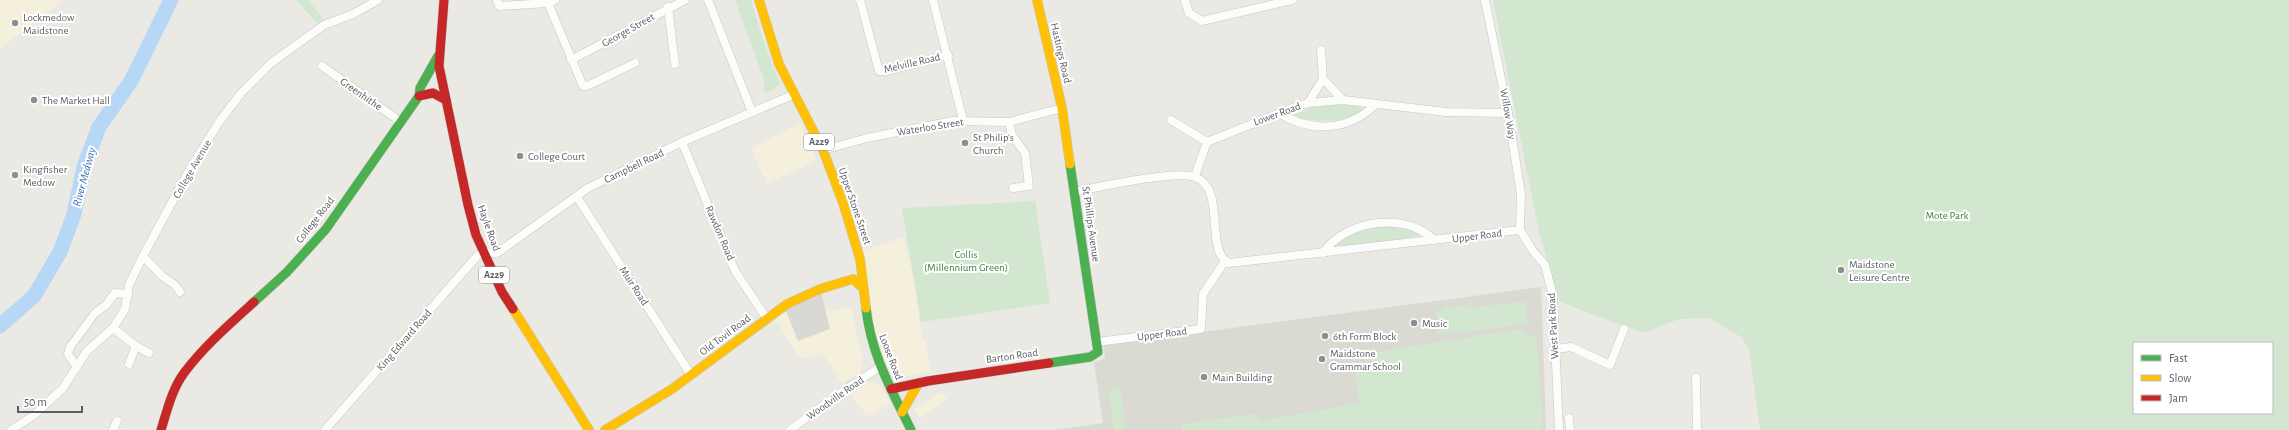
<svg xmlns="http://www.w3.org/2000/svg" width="2289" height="430" font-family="'Alegreya Sans',sans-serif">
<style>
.commercial{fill:#f4f0dc}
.industrial{fill:#d9d8d4}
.education{fill:#dad9d2}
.green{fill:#d2e6d0;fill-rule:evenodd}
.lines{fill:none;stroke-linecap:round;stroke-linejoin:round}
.river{stroke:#b7d7f6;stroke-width:15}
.street-casing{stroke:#c6c6c5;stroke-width:9}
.fast-casing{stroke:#c7c7c6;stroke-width:10}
.slow-casing{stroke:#c7c7c6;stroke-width:10}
.jam-casing{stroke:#c7c7c6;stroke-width:10}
.street{stroke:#fcfcfb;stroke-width:8}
.fast{stroke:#4caf50;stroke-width:9}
.slow{stroke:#ffc107;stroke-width:9}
.jam{stroke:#c62828;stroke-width:9}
.poi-dot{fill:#8c8e90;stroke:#fff;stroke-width:1.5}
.labels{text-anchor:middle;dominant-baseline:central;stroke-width:4;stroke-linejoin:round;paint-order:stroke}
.shield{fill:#fff;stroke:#8c8e91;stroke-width:1}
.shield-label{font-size:10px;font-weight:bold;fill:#5a5d62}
.poi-label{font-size:11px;fill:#5a5d62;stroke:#fff;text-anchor:start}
.street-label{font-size:11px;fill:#5a5d62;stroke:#fff}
.park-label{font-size:11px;fill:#37843f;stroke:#fff}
.water-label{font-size:12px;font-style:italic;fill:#4274b6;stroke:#fff}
</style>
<rect width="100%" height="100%" fill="#eae9e4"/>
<!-- commercial -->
<g class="commercial">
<polygon points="0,0 64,0 0,49"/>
<polygon points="800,124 817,160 767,184 751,148"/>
<polygon points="903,237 915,284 922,340 925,340 930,372 902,377 892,374 877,351 862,251"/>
<polygon points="821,291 826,312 851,307 858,342 863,357 860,371 842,384 822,352 800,359 775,319 786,312 785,308"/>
<polygon points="868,382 880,385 891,404 867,416 851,395"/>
<polygon points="942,392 947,399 920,418 914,409"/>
</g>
<!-- industrial -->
<polygon class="industrial" points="821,291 830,329 798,341 785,308"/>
<!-- education -->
<polygon class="education" points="1541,287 1546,430 1056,430 1103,423 1094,363 1105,358 1104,345"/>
<!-- green -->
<g class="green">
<polygon points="296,0 308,0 324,20 318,24"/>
<polygon points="735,0 751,0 763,40 780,84 767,93 763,90 765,82"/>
<path d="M1493,0h796v430h-529l-11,-81 -8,-12 -31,-19 -31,1 -36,14 -83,-31 -22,-74zM2134,343h138v70h-138z"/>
<path d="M1332,105h26l5,4c-8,14 -58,14 -71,7l20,-9z"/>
<polygon points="1035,201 1050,303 921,322 902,208"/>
<path d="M1381,226c10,1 35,0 38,10l-14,2v2l-69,7 -2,-3 20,-12z"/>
<polygon points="1525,301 1528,324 1438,335 1436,312 1443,311 1442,308 1470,305 1470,308"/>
<polygon points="1520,329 1537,339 1543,430 1182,430 1182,424 1258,413 1259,421 1359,403 1355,373 1373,370 1370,353"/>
<polygon points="1120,388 1126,429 1114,430 1108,390"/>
</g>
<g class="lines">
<!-- river -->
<polyline class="river" points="0,326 34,296 60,252 74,214 84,167 99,127 131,81 171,0"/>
<defs>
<g id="street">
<polyline points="497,0 499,6 548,3 555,0"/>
<polyline points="708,0 752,112"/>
<polyline points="860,0 879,71 887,71 948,55"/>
<polyline points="933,0 963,120"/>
<polyline points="1185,0 1189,13 1202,21 1292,0"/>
<polyline points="1485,0 1508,113 1521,194 1520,230"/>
<polyline points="548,3 583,86 587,86 635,63"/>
<polyline points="668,7 675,64"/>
<polyline points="571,60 685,0"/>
<polyline points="322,66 401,122"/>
<polyline points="1323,79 1343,100"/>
<polyline points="1308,103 1323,79 1321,50"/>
<path d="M1279,113c32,20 70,18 97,-9"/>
<polyline points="1171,120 1207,142"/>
<polyline points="1009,122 1012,135 1025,153 1029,186 1013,188"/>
<polyline points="682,142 735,271 767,319"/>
<polyline points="823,150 867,138 953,121 1009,122 1062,108"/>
<polyline points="1195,176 1207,142 1292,108 1308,103 1343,100 1446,112 1508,113"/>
<path d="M1074,192c22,-5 103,-22 121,-15 32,11 9,75 34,86l291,-33"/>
<polyline points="577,197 691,375"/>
<polyline points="1520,230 1533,251 1545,265 1553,296 1559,430"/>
<path d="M1323,253c22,-33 83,-42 111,-13"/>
<polyline points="143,256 162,276 175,285 180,292"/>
<polyline points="113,328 136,346 149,353"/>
<polyline points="1097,342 1201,329 1203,294 1225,261"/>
<polyline points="1555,349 1571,347 1610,365 1624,329"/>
<polyline points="129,364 136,346"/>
<polyline points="77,367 68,354 70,347 95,313 106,305 115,293 128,294"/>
<polyline points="1696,378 1697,430"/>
<polyline points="1569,418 1570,430"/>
<polyline points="11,430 33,416 63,388 87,351 113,328 125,309 129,285 143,256 190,169 219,122 242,92 271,63 324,25 353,14 378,0"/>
<polyline points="113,430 117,421"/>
<polyline points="325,430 477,256 484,252 497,253 588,188 682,142 795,94"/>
<polyline points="790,430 837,395 880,367"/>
</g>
<g id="fast">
<polyline points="254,302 287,272 326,229 419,96 420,88 438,56"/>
<path d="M866,308c5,46 25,81 45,122"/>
<polyline points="1049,363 1090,357 1098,352 1070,164"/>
</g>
<g id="slow">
<polyline points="759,0 779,64 823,150 843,203 860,259 866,308"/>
<polyline points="1037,0 1062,108 1070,164"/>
<polyline points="513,309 589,430"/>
<polyline points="902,412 918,384"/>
<polyline points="605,430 672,389 787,304 820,289 853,279 864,289"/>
</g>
<g id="jam">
<polyline points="444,0 439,66 468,205 476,235 502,292 513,309"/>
<polyline points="419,96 433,93 446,100"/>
<polyline points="891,389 928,381 1049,363"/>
<path d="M161,430c6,-19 11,-41 23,-57 20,-27 46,-49 70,-71"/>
</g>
</defs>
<!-- street casing -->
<use href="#street" class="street-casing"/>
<!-- fast casing -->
<use href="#fast" class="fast-casing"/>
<!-- slow casing -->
<use href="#slow" class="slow-casing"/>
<!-- jam casing -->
<use href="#jam" class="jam-casing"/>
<!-- street -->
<use href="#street" class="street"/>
<!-- fast -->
<use href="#fast" class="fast"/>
<!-- slow -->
<use href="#slow" class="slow"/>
<!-- jam -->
<use href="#jam" class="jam"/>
</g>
<!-- markers -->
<g class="poi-dot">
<circle cx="15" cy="23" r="4"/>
<circle cx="34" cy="100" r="4"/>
<circle cx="965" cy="143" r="4"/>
<circle cx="520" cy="156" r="4"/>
<circle cx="15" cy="175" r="4"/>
<circle cx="1841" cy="270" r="4"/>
<circle cx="1414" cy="323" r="4"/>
<circle cx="1325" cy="336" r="4"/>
<circle cx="1322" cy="359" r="4"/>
<circle cx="1204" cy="377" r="4"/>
</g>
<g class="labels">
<!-- shield labels -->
<g class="shield">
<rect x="804" y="134" width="30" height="16" rx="3"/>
<rect x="479" y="267" width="30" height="16" rx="3"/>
</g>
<g class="shield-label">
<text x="819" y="142">A229</text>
<text x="494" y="275">A229</text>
</g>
<!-- poi labels -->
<g class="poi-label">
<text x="23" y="17">Lockmedow<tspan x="23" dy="13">Maidstone</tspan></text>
<text x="42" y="100">The Market Hall</text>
<text x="973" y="137">St Philip's<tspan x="973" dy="13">Church</tspan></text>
<text x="528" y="156">College Court</text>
<text x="23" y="169">Kingfisher<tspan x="23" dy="13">Medow</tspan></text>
<text x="1849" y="264">Maidstone<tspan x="1849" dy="13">Leisure Centre</tspan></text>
<text x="1422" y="323">Music</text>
<text x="1333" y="336">6th Form Block</text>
<text x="1330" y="353">Maidstone<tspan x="1330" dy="13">Grammar School</tspan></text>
<text x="1212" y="377">Main Building</text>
</g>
<!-- street labels -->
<g class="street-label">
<text transform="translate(628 30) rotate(-29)">George Street</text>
<text transform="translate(1061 53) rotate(77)">Hastings Road</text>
<text transform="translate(912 63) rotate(-13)">Melville Road</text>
<text transform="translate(361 94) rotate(35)">Greenhithe</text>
<text transform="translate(1277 114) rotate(-20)">Lower Road</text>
<text transform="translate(1508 114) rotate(80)">Willow Way</text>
<text transform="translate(930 127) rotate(-9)">Waterloo Street</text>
<text transform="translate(634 166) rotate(-26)">Campbell Road</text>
<text transform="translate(192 169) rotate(-60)">College Avenue</text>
<text transform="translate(855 206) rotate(71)">Upper Stone Street</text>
<text transform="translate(315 220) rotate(-52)">College Road</text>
<text transform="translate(1091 224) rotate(82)">St Phillips Avenue</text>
<text transform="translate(489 228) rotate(70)">Hayle Road</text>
<text transform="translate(720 233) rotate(67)">Rawdon Road</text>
<text transform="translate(1477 236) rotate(-7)">Upper Road</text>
<text transform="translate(634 286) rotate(57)">Muir Road</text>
<text transform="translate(1553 326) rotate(-93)">West Park Road</text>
<text transform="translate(1162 334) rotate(-7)">Upper Road</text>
<text transform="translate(725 335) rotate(-37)">Old Tovil Road</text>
<text transform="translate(404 340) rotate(-49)">King Edward Road</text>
<text transform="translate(1012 356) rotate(-8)">Barton Road</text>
<text transform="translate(891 357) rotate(69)">Loose Road</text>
<text transform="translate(835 398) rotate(-35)">Woodville Road</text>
</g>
<!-- park labels -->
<g class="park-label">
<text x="1947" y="215">Mote Park</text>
<text x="966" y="254">Collis<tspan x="966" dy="13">(Millennium Green)</tspan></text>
</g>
<!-- water labels -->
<g class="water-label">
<text transform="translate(84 177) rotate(-75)">River Medway</text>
</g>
</g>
<!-- legend -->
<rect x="2133" y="342" width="140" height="72" fill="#ffffff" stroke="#bdbec0"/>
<rect x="2141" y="355" width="20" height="6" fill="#4caf50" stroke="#bdbec0"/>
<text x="2169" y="362" font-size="12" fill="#5a5d62">Fast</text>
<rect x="2141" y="375" width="20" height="6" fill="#ffc107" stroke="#bdbec0"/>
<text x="2169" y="382" font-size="12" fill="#5a5d62">Slow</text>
<rect x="2141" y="395" width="20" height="6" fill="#c62828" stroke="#bdbec0"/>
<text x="2169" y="402" font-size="12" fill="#5a5d62">Jam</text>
<!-- scale -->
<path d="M18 406v6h64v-6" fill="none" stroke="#5a5d62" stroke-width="2"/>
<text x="24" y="406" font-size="12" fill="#5a5d62" stroke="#ffffff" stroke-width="3" paint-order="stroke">50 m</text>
</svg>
